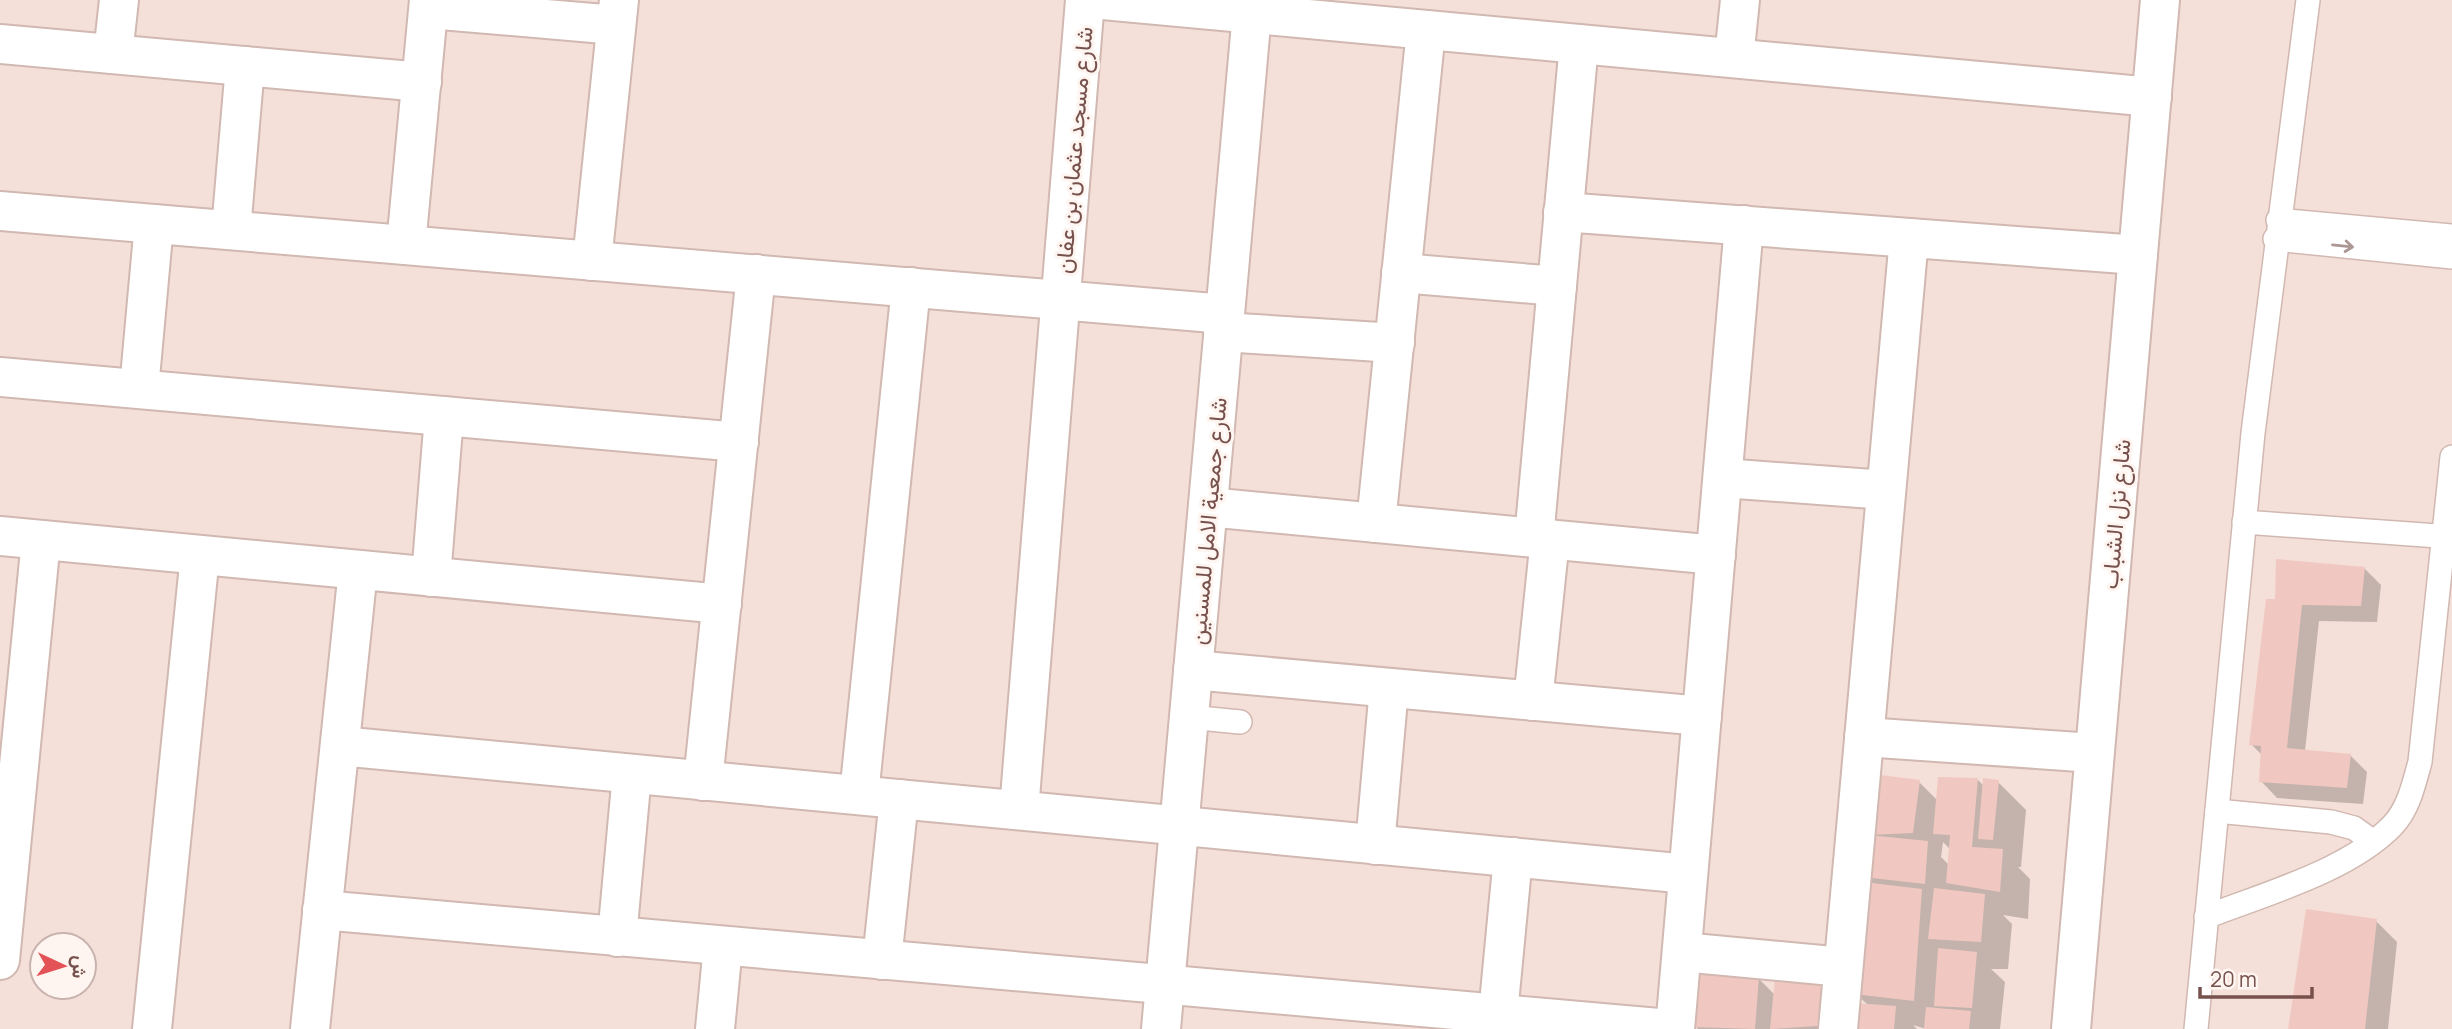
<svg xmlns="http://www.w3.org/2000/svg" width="2452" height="1029" font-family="Manrope,Vazirmatn,sans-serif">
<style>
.residential{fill:#f4e0d8;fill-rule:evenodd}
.shadow{fill:#0003;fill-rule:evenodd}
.building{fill:#f1c8c1}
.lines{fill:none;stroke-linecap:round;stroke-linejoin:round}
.service-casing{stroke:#d1b8b1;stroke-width:26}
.minor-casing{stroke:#d1b8b1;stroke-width:42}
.service{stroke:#fff;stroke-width:23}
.minor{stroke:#fff;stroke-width:38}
.oneway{stroke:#ad9794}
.labels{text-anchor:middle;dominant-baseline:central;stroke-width:6;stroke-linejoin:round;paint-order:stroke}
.street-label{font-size:23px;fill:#77514d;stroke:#fff5f0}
</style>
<rect width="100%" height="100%" fill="#fcf0ea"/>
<!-- residential -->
<path class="residential" d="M0,0h2452v1029h-2452zM42,945h42v42h-42z"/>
<!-- shadow -->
<g class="shadow">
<polygon points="2364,568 2381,585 2377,622 2319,621 2305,751 2350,755 2367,772 2363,804 2277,798 2261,781 2262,755 2251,744 2276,600"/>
<path d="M1875,776l44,6 19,19 40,-21 6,6 14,-4 28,28 -5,57h-3l12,12 -2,40 -25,-4 9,9 -4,45h-17l14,13 -5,47h-74l-13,-4 4,4h-63l14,-24 -12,-11 18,-109 -9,-9zM1943,842l7,7 -1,16 -8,-8z"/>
<polygon points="2376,921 2397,942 2388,1029 2290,1029"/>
<polygon points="1823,976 1848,1029 1698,1029 1696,1026 1758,978 1775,995"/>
</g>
<!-- building -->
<g class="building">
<polygon points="2276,559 2365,567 2361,606 2302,605 2287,748 2351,754 2347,788 2259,782 2261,746 2249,745 2266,599 2275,599"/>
<polygon points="1873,774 1920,780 1913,833 1868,835"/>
<polygon points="1938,777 1978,778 1972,847 2003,849 2000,892 1946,883 1950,835 1933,834"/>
<polygon points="1983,778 1999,780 1993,840 1978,839"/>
<polygon points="1868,835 1928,841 1925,884 1863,877"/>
<polygon points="1863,882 1922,889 1914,1001 1854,994"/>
<polygon points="1934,888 1985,894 1981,942 1928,939"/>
<polygon points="2306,909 2377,919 2365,1029 2288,1029"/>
<polygon points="1938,948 1977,952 1972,1008 1934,1006"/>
<polygon points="1776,968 1824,974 1818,1026 1770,1029"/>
<polygon points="1698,972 1759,976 1755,1029 1694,1027"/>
<polygon points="1855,1003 1896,1006 1894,1029 1852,1029"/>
<polygon points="1926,1007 1971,1011 1969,1029 1924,1029"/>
</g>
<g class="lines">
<defs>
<g id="service">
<polyline points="2278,220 2452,236"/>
<polyline points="2275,239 2452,257"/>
<polyline points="2244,522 2452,537"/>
<polyline points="1189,717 1240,722"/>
<polyline points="2217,811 2331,822 2354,828 2372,841"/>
<path d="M2206,917c58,-23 143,-46 187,-92 16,-17 21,-42 27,-63l32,-305"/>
<polyline points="2196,1029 2253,433 2308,0"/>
</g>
<g id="minor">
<polyline points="1103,0 2152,97"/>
<polyline points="429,9 616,25"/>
<polyline points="0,44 422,82"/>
<polyline points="113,54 119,0"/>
<polyline points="1734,58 1740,0"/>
<polyline points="0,211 1225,314"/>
<polyline points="1563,212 2138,255"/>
<polyline points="231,230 245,66"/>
<polyline points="406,245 429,0"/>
<polyline points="592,261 619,0"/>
<polyline points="1401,273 1557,286"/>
<polyline points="1223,332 1395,343"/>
<polyline points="0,377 739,442"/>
<polyline points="139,389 154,224"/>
<polyline points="1723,478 1886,490"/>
<polyline points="1208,507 1716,555"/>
<polyline points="1376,523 1426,30"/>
<polyline points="0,536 722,604"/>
<polyline points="1534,538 1579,44"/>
<polyline points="431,577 444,416"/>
<polyline points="1193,670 1702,716"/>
<polyline points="1533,701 1550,539"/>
<polyline points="1864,737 2094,753"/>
<polyline points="340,746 1688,874"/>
<polyline points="703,781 756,274"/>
<polyline points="859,795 911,287"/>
<polyline points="1019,810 1085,0"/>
<polyline points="1375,845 1389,688"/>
<polyline points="322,910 1670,1029"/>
<polyline points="617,937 632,774"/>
<polyline points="1682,952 1843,967"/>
<polyline points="0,960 41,540"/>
<polyline points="882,960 899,799"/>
<polyline points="1498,1014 1513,857"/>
<polyline points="152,1029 200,555"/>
<polyline points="310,1029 358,570"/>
<polyline points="715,1029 723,946"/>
<polyline points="1161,1029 1252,13"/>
<polyline points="1675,1029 1744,225"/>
<polyline points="1838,1029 1909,238"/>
<polyline points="2071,1029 2160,0"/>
</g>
</defs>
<!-- service casing -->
<use href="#service" class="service-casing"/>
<!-- minor casing -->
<use href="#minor" class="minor-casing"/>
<!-- service -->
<use href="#service" class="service"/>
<!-- minor -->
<use href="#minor" class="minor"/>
</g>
<!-- one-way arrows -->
<defs><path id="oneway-shaft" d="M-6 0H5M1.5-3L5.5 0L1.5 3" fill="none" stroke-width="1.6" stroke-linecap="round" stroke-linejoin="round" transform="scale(1.75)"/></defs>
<use class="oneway" href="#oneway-shaft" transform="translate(2343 246) rotate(6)"/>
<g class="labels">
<!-- street labels -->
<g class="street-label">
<text transform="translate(1073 150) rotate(-85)">شارع مسجد عثمان بن عفان</text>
<text transform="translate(2115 514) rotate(-85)">شارع نزل الشباب</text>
<text transform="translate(1207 521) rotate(-85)">شارع جمعية الامل للمسنين</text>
</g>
</g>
<!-- north arrow -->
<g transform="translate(63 966) rotate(94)"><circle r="33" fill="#fff5f0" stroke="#c9b3af" stroke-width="2"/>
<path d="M0-5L12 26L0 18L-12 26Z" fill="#e35256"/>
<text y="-10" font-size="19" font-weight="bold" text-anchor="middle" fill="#77514d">ش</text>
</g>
<!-- scale -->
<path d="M2200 987v10h112v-10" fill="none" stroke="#77514d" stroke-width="3.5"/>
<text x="2210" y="987" font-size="21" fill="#77514d" stroke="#fff5f0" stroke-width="5" paint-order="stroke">20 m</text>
</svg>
